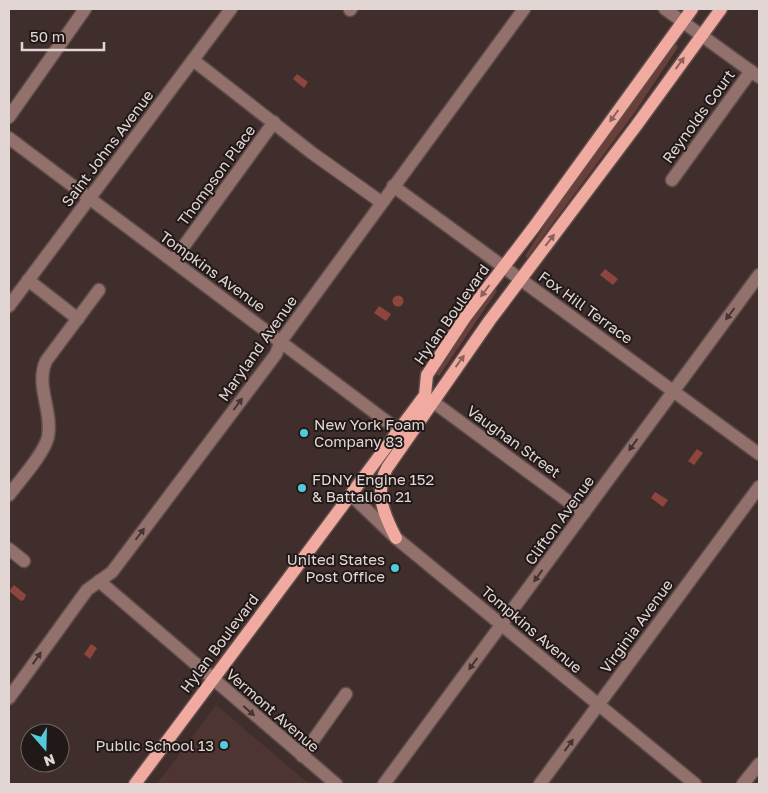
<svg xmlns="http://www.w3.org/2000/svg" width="768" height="793" font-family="'Golos Text',sans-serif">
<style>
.built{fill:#4e3531}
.green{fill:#6b3f39}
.water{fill:#8d463d}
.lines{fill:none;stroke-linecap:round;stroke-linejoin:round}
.minor-casing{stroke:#5d4c4a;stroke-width:15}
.major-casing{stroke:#5d4c4a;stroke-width:15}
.minor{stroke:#92706b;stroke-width:12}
.major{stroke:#f0aaa0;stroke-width:12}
.oneway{fill:#88625c}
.oneway2{fill:#433331}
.poi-dot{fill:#53cbdc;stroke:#211918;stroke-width:2}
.labels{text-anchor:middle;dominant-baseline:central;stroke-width:4;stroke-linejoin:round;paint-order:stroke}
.street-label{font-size:15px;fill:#e2d6d4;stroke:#211918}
.poi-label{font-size:15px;fill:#e2d6d4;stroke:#211918;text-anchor:start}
</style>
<rect width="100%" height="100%" fill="#402e2c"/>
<!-- built -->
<polygon class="built" points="216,705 309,784 157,784"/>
<!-- green -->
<g class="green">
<polygon points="675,43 678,47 635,112 527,258 525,256 561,200"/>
<polygon points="493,288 497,291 439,376 436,374"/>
</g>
<!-- water -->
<g class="water">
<polygon points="297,74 308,82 304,88 293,79"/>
<polygon points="605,269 618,279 613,285 600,275"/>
<circle cx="398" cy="301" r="5.5"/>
<polygon points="379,306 391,314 386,321 374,313"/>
<polygon points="697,449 703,453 694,465 688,461"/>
<polygon points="655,492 668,500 663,507 651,498"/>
<polygon points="14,585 26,595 24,600 21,601 9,591"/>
<polygon points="91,644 97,648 90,659 84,654"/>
</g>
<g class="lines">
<defs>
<g id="minor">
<polyline points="665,9 759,77"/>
<polyline points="350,10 351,9"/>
<polyline points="193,60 312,153 381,202"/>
<polyline points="9,117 85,9"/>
<polyline points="9,138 398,430"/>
<polyline points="672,180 751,71"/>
<polyline points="393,186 759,454"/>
<polyline points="173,261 274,122"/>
<polyline points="28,280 78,319"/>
<polyline points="9,306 231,9"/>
<polyline points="432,401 584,513"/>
<path d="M9,495c11,-15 35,-41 39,-58 5,-26 -13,-51 -2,-76l53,-71"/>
<polyline points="351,495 396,538 695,784"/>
<polyline points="9,549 24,561"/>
<polyline points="99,581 336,784"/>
<polyline points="9,698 87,590 112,572 276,354 281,341 524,9"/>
<polyline points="302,756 346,694"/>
<polyline points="384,784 759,275"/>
<polyline points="540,784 759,487"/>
<polyline points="743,784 759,764"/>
</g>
<g id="major">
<path d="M396,538c-12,-23 -22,-46 -9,-70l103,-148 146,-194 85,-117"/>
<polyline points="135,784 425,395 427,375 466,316 534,227 692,9"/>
</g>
</defs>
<!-- minor casing -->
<use href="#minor" class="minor-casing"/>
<!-- major casing -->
<use href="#major" class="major-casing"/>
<!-- minor -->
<use href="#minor" class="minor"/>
<!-- major -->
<use href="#major" class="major"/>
</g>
<!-- one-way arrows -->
<defs><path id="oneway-solid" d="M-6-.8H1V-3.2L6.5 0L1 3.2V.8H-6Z" transform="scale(1.25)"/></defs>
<g class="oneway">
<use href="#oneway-solid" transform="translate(680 63) rotate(-54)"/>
<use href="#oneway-solid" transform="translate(614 116) rotate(126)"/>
<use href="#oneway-solid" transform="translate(550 240) rotate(-52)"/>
<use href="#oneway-solid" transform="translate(485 291) rotate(127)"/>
<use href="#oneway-solid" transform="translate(460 361) rotate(-54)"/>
</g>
<g class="oneway2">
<use href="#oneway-solid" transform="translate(730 314) rotate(127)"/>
<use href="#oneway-solid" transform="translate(238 404) rotate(-53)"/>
<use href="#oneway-solid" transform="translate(633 445) rotate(126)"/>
<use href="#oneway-solid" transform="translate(140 534) rotate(-53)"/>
<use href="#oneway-solid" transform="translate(538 576) rotate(126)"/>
<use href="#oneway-solid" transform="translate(37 658) rotate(-55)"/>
<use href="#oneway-solid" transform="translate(473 664) rotate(126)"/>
<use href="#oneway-solid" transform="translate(249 711) rotate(41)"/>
<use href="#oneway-solid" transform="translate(569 745) rotate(-54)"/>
</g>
<!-- markers -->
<g class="poi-dot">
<circle cx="304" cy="433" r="5"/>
<circle cx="302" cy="488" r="5"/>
<circle cx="395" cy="568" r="5"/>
<circle cx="224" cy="745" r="5"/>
</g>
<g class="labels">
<!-- street labels -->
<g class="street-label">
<text transform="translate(698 116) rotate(-54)">Reynolds Court</text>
<text transform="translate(107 148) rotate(-53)">Saint Johns Avenue</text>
<text transform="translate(216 175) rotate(-54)">Thompson Place</text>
<text transform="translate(213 271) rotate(36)">Tompkins Avenue</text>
<text transform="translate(586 307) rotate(36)">Fox Hill Terrace</text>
<text transform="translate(451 314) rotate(-55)">Hylan Boulevard</text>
<text transform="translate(257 348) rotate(-55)">Maryland Avenue</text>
<text transform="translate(514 441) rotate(36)">Vaughan Street</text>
<text transform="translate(559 520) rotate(-54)">Clifton Avenue</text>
<text transform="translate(636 626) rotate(-54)">Virginia Avenue</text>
<text transform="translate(532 629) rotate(40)">Tompkins Avenue</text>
<text transform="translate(219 643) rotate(-53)">Hylan Boulevard</text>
<text transform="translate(273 710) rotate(41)">Vermont Avenue</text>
</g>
<!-- poi labels -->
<g class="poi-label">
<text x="314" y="424">New York Foam<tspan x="314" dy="17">Company 83</tspan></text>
<text x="312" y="479">FDNY Engine 152<tspan x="312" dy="17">&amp; Battalion 21</tspan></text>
<text x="385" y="559" text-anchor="end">United States<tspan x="385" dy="17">Post Office</tspan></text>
<text x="214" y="745" text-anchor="end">Public School 13</text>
</g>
</g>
<!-- border -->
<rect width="768" height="793" fill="none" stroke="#e2d6d4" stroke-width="20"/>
<!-- north arrow -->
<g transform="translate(45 748) rotate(160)"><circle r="24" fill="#211918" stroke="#6e6563"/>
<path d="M0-4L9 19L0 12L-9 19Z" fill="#53cbdc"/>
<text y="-8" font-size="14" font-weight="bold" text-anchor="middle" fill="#e2d6d4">N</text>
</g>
<!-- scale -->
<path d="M22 42v8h82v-8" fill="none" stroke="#e2d6d4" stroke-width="2.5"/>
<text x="30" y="42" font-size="15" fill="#e2d6d4" stroke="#211918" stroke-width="4" paint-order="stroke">50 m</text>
</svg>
